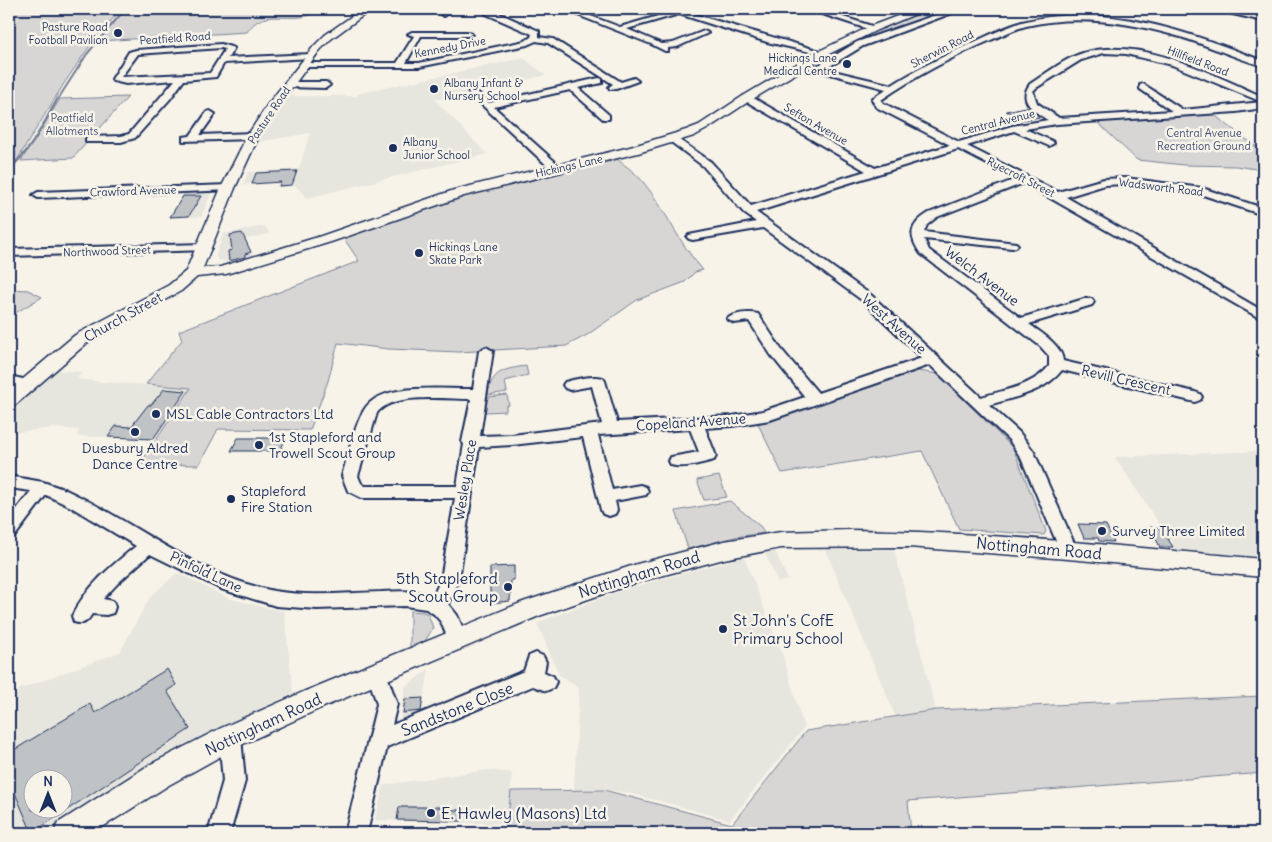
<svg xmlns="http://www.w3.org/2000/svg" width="1272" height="842" font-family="Delius,sans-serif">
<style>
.built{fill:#e6e5de;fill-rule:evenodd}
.green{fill:#d7d6d4;stroke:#798299}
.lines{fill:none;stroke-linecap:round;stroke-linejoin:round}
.stream-far1{stroke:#727c95;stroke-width:2}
.stream{stroke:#727c95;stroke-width:2.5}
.building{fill:#c0c3c5;stroke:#1b2f5e;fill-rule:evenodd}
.minor-casing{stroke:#1b2f5e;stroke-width:4}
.major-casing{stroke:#1b2f5e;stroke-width:3}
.minor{fill:#f7f3e8;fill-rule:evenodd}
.major{fill:#f7f3e8;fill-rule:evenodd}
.poi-dot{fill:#1b2f5e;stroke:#f7f3e8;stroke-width:2}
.labels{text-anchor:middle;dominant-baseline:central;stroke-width:5;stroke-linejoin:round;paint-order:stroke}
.far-poi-label{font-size:11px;fill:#1b2f5e;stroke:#f7f3e8;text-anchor:start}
.far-street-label{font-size:11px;fill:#1b2f5e;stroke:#f7f3e8}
.far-park-label{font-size:11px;fill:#415076;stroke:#f7f3e8}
.street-label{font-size:14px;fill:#1b2f5e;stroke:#f7f3e8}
.poi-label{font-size:14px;fill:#1b2f5e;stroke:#f7f3e8;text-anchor:start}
.near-street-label{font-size:16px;fill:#1b2f5e;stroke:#f7f3e8}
.near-poi-label{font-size:16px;fill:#1b2f5e;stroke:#f7f3e8;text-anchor:start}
</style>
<rect width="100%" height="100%" fill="#f7f3e8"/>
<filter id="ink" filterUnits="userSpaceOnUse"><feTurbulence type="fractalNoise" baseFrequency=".02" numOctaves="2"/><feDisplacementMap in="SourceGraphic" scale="10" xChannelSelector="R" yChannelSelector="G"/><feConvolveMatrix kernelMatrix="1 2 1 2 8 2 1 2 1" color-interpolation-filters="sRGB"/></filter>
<g filter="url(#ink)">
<!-- built -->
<g class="built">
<polygon points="523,58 546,75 435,100 487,154 307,198 296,186 277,187 278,182 243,185 248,172 299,169 310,133 258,142 275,115 290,96 358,96 357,94"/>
<polygon points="212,191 201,217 169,217 184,193"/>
<polygon points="265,226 269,234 246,239 254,257 228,263 217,259 216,255 223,234"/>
<polygon points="53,370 82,372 77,379 100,382 192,388 156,439 76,436 80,430 53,428 18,432 9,431 9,411"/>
<polygon points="1263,451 1263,557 1179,552 1173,547 1171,543 1173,543 1166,534 1168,532 1158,522 1115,457"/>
<polygon points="825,549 894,550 936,710 896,717"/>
<polygon points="775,551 784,571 788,580 778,582 765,553"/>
<polygon points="744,557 783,656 804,728 730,820 629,793 603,789 574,790 579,688 559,675 537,623 625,589"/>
<path d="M177,573l51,25 43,11 13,2 9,82 -69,33 -71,39 -61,35 -47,33 -36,-1v-126l11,-17 100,-37 30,-55zM32,780h30v30h-30z"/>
<polygon points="429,669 421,713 400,721 405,687"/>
<polygon points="487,770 512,773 508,824 375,820 384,785"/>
</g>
<!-- green -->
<g class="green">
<polygon points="9,9 122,9 96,37 65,82 17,160 9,167"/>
<path d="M126,9h194c-3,2 -7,5 -10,6 -23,8 -47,-8 -63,17l-148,9z"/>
<path d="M929,9h26c-48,16 -95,31 -138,58l-3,-2 -1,-2c36,-22 76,-40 116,-54z"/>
<polygon points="128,97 73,158 21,161 60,99"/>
<polygon points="1213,114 1263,152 1263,170 1236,166 1184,165 1137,160 1097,122"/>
<path d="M617,159c10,8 19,14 27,24 22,27 35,61 59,87l-8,2 -10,10 -48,18 -50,35 -21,11 -107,6 -70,-3 -51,-6 -10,38 -18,49 -92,-1 -19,36 -59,-1 51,-76 -45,-4 36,-44 -3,-9 180,-70 -16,-24 123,-42 140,-35 2,2z"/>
<polygon points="9,289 28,290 42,297 12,315 14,316 10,320 9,302 11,300 9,299"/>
<path d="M526,366l2,9 -23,6 2,11 -19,3c3,-25 18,-26 38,-29z"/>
<polygon points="918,371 938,374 1013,448 1046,531 1044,535 959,529 922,451 782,473 758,424"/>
<polygon points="507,395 509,405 506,406 506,411 485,412 488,397"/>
<polygon points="719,476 727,497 704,500 697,480"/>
<polygon points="730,501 761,527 764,533 735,537 688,549 676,511"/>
<polygon points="410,611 423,612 428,614 433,628 425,641 410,648"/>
<polygon points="1263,696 1263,773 908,801 911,833 506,833 511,791 604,790 732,824 806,731 936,710"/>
</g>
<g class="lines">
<!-- stream-far1 -->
<polyline class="stream-far1" points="58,99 87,54 125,9"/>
<!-- stream -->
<path class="stream" d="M9,169c23,-19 35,-46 49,-71"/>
</g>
<!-- building -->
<g class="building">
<polygon points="1026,107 1040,117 1022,120 1006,111"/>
<polygon points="297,171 292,185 279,186 281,182 252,184 256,173"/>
<polygon points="183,196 201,196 189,216 170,217"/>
<polygon points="242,233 251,252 245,254 245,257 229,261 228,251 232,250 230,235"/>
<polygon points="164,389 186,391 153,439 108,437 116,426 131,427 148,405 151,405"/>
<polygon points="238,438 286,438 280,451 231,451"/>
<polygon points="1078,524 1106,525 1114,542 1099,541 1098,538 1084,538"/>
<polygon points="1150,527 1161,528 1173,547 1160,547"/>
<polygon points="514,566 514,580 511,580 510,601 490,603 490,567"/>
<path d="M167,669l9,16 -9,6 23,38 -158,104 -23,-54v-26l81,-49 5,9zM32,780h30v30h-30z"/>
<polygon points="423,698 421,711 403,713 405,699"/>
<polygon points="399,807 452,807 452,810 464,810 462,821 397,820"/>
</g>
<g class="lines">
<defs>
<g id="minor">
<polygon points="436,9 447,9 451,11 444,16 440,14 441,12 436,12"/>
<polygon points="482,9 490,9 539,31 539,37 553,39 621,82 634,78 638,81 616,89 610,89 609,87 613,84 548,43 536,41 527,45 419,67 304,67 300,65 304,63 397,63 414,36 408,34 412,32 468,32 472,34 468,36 421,36 406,63 419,63 525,41 531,37 532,34 486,14"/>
<polygon points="598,9 613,9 588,15 620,27 672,12 666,9 676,9 827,53 823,55 767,42 679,14 627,29 662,44 673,43 704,31 708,33 677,47 668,48 668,51 665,51 651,44 570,12 574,10 580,12"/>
<polygon points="807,9 818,9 878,28 871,30"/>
<path d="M953,9h10l-100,37 -38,23 67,16c30,-19 62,-34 95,-49 11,-5 23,-10 35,-14 82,-21 166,10 241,39v5c-29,-8 -57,-22 -86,-30 -48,-14 -101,-22 -151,-10 -12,3 -23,9 -35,14 -39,17 -75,36 -110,60l2,3 76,39 53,-16 36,-6c-13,-8 -31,-19 -18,-36 17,-11 34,-25 53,-31 57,-17 129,21 180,44v11l-27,4 -179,12 -32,5 27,12 2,2 -5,3 -35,-15 -47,15 91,46 46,-13 21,-1 77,10 61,20v7l-63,-21 -75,-10 -20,1 -39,12 197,114v9l-239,-137 -87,34 -10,8 -3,7 92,11 2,2 -2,2 -4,1 -88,-9 5,11 92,68 63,-19h8l2,3 -2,3 -63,19c12,9 33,21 34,37l132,31 5,2 2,3 -2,3 -5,2 -133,-32c-17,22 -47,27 -73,35l30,27 15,20 43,98 -3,5 -6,2 -6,-2 -41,-97 -12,-18 -79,-75 -160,55 -38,6 -27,2 11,28 -2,4c-12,3 -31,9 -43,5l-2,-4 2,-4 28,-5 -9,-23 -92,6 14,55 28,-5 6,2 2,4 -2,4 -31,6 2,9 -2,4 -6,2 -6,-2 -2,-4 -18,-73 -71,8 -33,2 -20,132 -11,25 9,11 11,25 -3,6 -7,2 -7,-2 -10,-24 -7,-8 -8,-5 -21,-3 -88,3 -41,-3 -55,-17 -71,-35 -32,29 -15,16 10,2 2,6 -2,6 -7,2 -14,-1c-5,8 -8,11 -18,8l-2,-6c14,-29 39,-50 64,-70l-65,-39 -25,-12 -31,41 -6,2v-19l22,-28 -22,-3v-12l34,6 23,8c69,32 131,86 208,101 35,6 72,2 107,1 18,-1 35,-2 52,4l8,-17 14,-81h-93l-14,-7 -6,-15c6,-19 12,-50 22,-66 17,-29 79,-20 109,-21l6,-38 7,-4 7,4 -13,85 32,-1 90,-11 -10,-38 -22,4 -5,-2 -2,-3 2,-3c11,-3 27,-7 38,-4l2,3 12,41 115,-6 31,-5 42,-14 -34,-42 -22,-34 -15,2 -7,-4c7,-6 22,-7 31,-5l23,35 37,44 104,-35 -59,-57 -100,-73 -70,12 -4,-1 -2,-2 2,-2 67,-13 -12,-9 -41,-47 -36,-27 5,-3 3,1 36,25 40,44 115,-35 -122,-71v-4h6l125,72 75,-23 -74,-38 -4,-8 14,-10 -78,-21 4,-2 4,1 41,-25zM1104,53l22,1 46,11 90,37 -79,8 -40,-26 -3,1v4l32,22 -113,7 -22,-15 -4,-12 3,-3 45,-28zM958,149l58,30 -87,34c-20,12 -21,23 -8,41l119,92 9,10v10c-15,20 -45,24 -68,31l-110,-102 -115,-83zM471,399l-9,43 2,2 -7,42h-92l-4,-3 -3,-7 19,-63c16,-21 69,-14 94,-14z"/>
<polygon points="1211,9 1224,9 1263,17 1263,21"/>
<path d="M221,44l13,4 -6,10 83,-4 4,2 -4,2 -87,5 -8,14 -32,3 -14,19 -35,39 -14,4h-35v-4l3,-1 32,-1 8,-2 46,-54 -49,4 -13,-3 -1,-2 17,-27 7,-2zM221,48l4,1 -15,24 -89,4 17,-23z"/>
<polygon points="599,78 602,79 602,83 578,88 609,115 609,119 603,119 570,90 494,107 561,167 561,171 553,171 468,92 475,90 489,103"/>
<polygon points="288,82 326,82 330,85 326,88 285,87 285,83"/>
<polygon points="210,111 215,114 200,135 253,133 258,136 253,139 183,141 183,137 190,136 207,112"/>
<polygon points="228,185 232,186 233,188 232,190 38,198 33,195 38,192"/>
<polygon points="205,244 209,246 211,248 209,250 9,256 9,249"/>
<polygon points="9,376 32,381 34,384 32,387 27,389 9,386"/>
<polygon points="536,653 543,656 546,662 544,672 553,676 556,682 553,688 546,691 533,686 387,747 367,833 345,833 377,704 367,673 370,667 377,664 384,667 397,704 392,725 524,671 529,656"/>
<polygon points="230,727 237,730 241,737 245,781 230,833 208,833 223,781 219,737 223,730"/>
</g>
<g id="major">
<polygon points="362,9 372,9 331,39 320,50 279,105 259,136 235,188 203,268 220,267 321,236 454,190 630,147 686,130 699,125 743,96 819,51 871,26 916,9 928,9 877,30 827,55 751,100 707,129 694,136 638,153 464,196 331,242 226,274 197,277 181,291 87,343 15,405 9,407 9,391 75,335 169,285 186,271 221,188 247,136 268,104 314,46 325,35"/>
<path d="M850,530c138,2 276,17 413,29v18l-195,-18 -160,-12 -127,1 -57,11 -86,23 -99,34 -218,92 -82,38 -70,39 -76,48h-39l4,-10 91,-58 72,-37 82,-36 220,-90 114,-38 87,-23 57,-9z"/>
</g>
</defs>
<!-- minor casing -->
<use href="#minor" class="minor-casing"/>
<!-- major casing -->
<use href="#major" class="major-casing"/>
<!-- minor -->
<use href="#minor" class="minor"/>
<!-- major -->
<use href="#major" class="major"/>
</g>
</g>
<!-- markers -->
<g class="poi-dot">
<circle cx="118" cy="33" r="5"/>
<circle cx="847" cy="64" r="5"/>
<circle cx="434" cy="89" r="5"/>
<circle cx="393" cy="148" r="5"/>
<circle cx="419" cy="253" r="5"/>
<circle cx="156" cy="414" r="5"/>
<circle cx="135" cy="432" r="5"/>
<circle cx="259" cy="445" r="5"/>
<circle cx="231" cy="499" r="5"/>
<circle cx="1102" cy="531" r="5"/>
<circle cx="508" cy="587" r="5"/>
<circle cx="723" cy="629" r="5"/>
<circle cx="431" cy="813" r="5"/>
</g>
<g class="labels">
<!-- far-poi labels -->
<g class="far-poi-label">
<text x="108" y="27" text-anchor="end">Pasture Road<tspan x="108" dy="13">Football Pavilion</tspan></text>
<text x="837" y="58" text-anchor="end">Hickings Lane<tspan x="837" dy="13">Medical Centre</tspan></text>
<text x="444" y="83">Albany Infant &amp;<tspan x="444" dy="13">Nursery School</tspan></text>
<text x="403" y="142">Albany<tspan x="403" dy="13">Junior School</tspan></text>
<text x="429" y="247">Hickings Lane<tspan x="429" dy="13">Skate Park</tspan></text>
</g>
<!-- far-street labels -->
<g class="far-street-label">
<text transform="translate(175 38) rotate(-4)">Peatfield Road</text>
<text transform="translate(450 47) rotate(-11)">Kennedy Drive</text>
<text transform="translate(942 49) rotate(-27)">Sherwin Road</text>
<text transform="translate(1198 61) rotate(21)">Hillfield Road</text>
<text transform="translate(269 115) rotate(-56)">Pasture Road</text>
<text transform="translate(998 122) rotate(-14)">Central Avenue</text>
<text transform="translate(816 124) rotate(30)">Sefton Avenue</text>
<text transform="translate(569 166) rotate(-13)">Hickings Lane</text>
<text transform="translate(1021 177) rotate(27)">Ryecroft Street</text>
<text transform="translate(1161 187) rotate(7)">Wadsworth Road</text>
<text transform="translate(133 191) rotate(-2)">Crawford Avenue</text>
<text transform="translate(107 251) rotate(-2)">Northwood Street</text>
</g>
<!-- far-park labels -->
<g class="far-park-label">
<text x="72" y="118">Peatfield<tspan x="72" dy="13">Allotments</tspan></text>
<text x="1204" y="133">Central Avenue<tspan x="1204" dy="13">Recreation Ground</tspan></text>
</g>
<!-- street labels -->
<g class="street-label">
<text transform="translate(982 276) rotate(37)">Welch Avenue</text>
<text transform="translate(123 317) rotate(-29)">Church Street</text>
<text transform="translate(894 324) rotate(42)">West Avenue</text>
<text transform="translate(1126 380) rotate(13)">Revill Crescent</text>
<text transform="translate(691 422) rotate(-4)">Copeland Avenue</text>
<text transform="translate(465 480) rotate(-81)">Wesley Place</text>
<text transform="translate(206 572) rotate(25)">Pinfold Lane</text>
</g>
<!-- poi labels -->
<g class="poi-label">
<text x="166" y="414">MSL Cable Contractors Ltd</text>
<text x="269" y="437">1st Stapleford and<tspan x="269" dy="16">Trowell Scout Group</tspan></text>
<text x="135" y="448" text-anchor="middle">Duesbury Aldred<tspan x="135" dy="16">Dance Centre</tspan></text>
<text x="241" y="491">Stapleford<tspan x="241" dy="16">Fire Station</tspan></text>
<text x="1112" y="531">Survey Three Limited</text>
</g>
<!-- near-street labels -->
<g class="near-street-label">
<text transform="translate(1039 548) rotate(5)">Nottingham Road</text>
<text transform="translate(639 574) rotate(-17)">Nottingham Road</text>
<text transform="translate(457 709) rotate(-22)">Sandstone Close</text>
<text transform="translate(263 724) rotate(-25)">Nottingham Road</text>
</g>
<!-- near-poi labels -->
<g class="near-poi-label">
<text x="498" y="578" text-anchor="end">5th Stapleford<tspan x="498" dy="18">Scout Group</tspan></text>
<text x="733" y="620">St John's CofE<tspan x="733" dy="18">Primary School</tspan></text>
<text x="441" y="813">E. Hawley (Masons) Ltd</text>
</g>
</g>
<!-- margin -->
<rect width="1272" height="842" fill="none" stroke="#f7f3e8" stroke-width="30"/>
<rect x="15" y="15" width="1242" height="812" fill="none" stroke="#1b2f5e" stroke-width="2" filter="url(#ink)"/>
<!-- north arrow -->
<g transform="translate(48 794)"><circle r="24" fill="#f7f3e8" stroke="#9fa5b1"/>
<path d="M0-4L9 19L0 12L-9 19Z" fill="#1b2f5e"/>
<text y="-8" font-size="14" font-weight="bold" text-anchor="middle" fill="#1b2f5e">N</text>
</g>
</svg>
